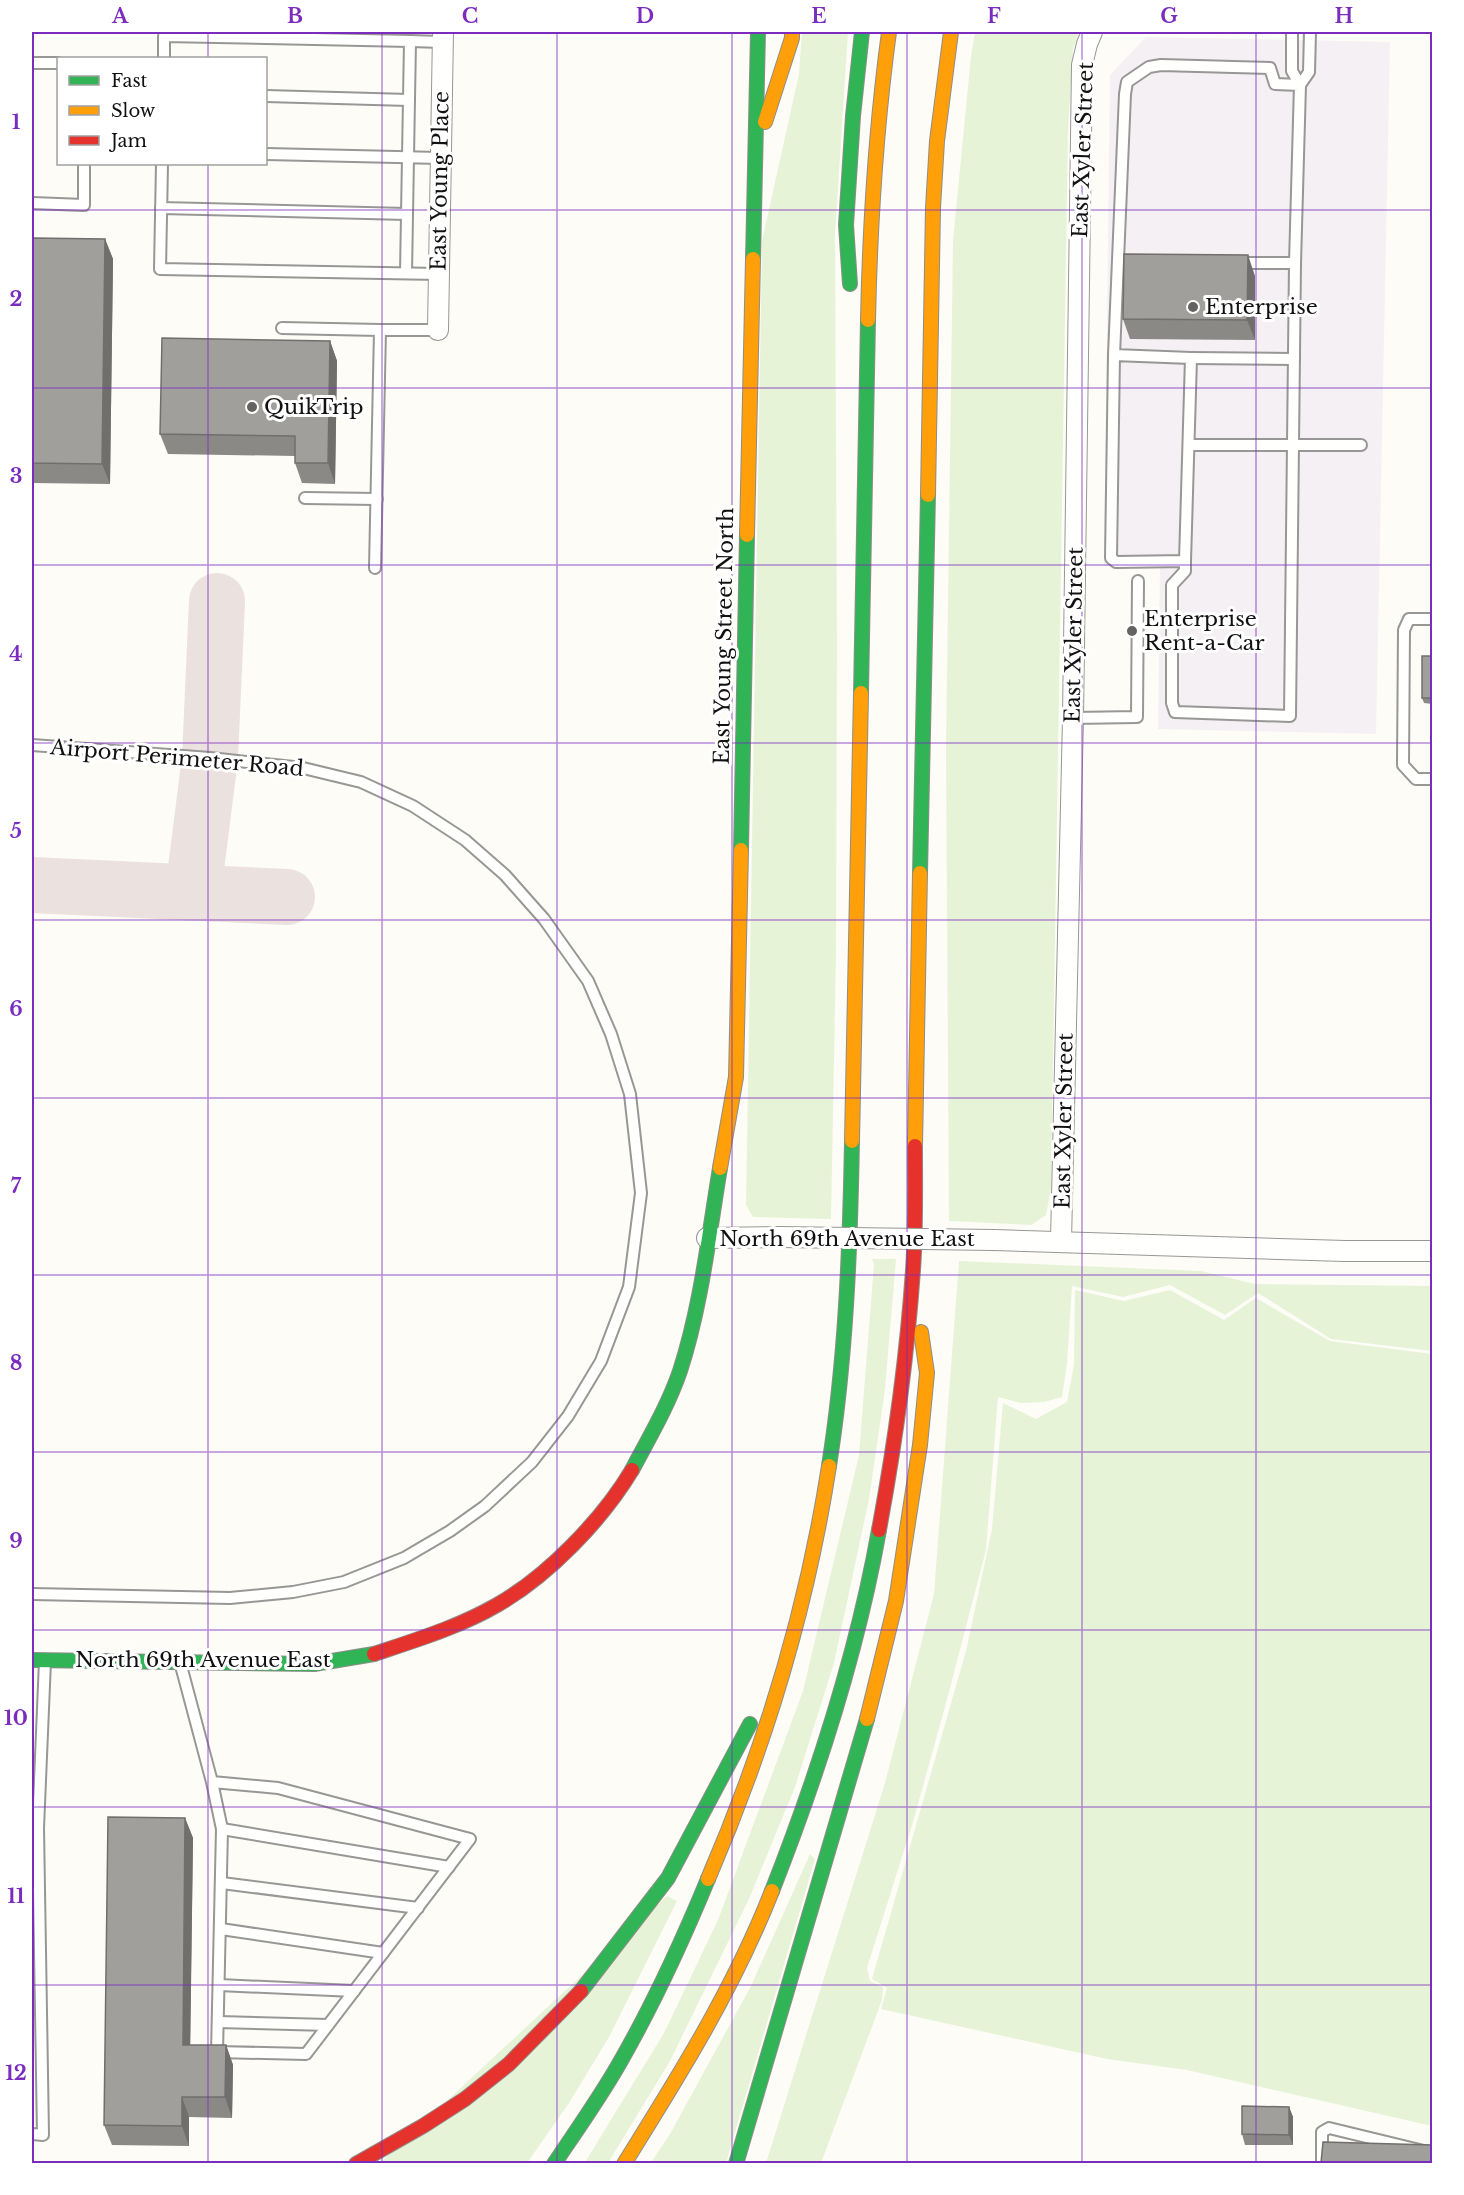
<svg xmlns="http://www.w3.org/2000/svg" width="1464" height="2195" font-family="'Libre Baskerville',serif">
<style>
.industrial{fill:#f5f0f3}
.green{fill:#e7f3d7}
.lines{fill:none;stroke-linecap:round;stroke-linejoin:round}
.taxiway{stroke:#ebe1df;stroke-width:56}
.lane-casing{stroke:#979795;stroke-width:14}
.street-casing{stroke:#979795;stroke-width:22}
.fast-casing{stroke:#8e8d8b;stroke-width:16}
.slow-casing{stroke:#8e8d8b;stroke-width:16}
.jam-casing{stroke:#8e8d8b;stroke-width:16}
.lane{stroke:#fffffe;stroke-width:10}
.street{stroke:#fffffe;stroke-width:20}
.fast{stroke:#30b455;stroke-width:14}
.slow{stroke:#ff9f0a;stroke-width:14}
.jam{stroke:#e5322d;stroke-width:14}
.street-bridge-casing{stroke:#979795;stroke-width:22;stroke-linecap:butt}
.street-bridge{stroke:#fffffe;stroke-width:20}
.wall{fill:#8a8986}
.shaded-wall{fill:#716f6d}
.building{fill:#a19f9c;stroke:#716f6d;stroke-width:1.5}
.grid{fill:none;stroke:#7b2cbf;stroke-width:1.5;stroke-opacity:0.55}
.poi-dot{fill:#646362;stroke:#fff;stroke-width:2}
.labels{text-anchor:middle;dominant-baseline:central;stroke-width:6;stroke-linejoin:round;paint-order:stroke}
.street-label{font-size:21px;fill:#111;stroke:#fff}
.poi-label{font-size:21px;fill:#111;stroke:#fff;text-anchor:start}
.neatline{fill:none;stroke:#7b2cbf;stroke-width:2}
.grid-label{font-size:20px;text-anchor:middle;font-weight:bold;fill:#7b2cbf}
</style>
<rect width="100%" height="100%" fill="#fdfcf7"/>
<!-- industrial -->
<polygon class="industrial" points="1146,37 1390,42 1376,734 1158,729 1160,567 1104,566 1110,75"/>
<!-- green -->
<g class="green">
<polygon points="802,32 848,32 835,234 837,646 836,952 831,1219 753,1217 746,1205 762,241 799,74"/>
<polygon points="975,32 1079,32 1073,49 1068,131 1051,1189 1046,1215 1031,1225 949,1221 946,749 953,241 971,56"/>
<polygon points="872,1259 896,1259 885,1389 869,1499 834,1663 795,1787 749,1899 670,2061 608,2163 584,2164 664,2033 718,1920 803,1691 859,1455 874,1264"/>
<polygon points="959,1261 1201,1271 1255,1284 1432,1286 1432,1351 1331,1339 1258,1293 1225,1315 1170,1285 1123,1297 1072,1286 1067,1364 1062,1397 1044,1402 1021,1403 998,1397 986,1550 945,1707 913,1822 867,1968 870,1981 883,1987 882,2000 821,2163 766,2163 885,1783 934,1594"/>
<polygon points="1075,1290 1124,1301 1170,1290 1224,1320 1256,1298 1330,1341 1432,1354 1432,2126 1187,2070 1107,2059 881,2009 887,1988 872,1979 966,1651 992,1529 1003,1403 1036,1419 1067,1402 1074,1365"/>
<polygon points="810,1854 815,1859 726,2163 650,2164 670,2134 751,1986"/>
<polygon points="667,1896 677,1901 609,2037 569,2103 527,2163 379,2164"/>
</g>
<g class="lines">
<!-- taxiway -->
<g class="taxiway">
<polyline points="32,885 287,897"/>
<polyline points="193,892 210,758 217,601"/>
</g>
<defs>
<g id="lane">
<polyline points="1292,32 1292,71 1300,85 1309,72 1310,32"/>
<polyline points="410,41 442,42"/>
<polyline points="164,58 164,36 410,41 406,273"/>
<polyline points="32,63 58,63"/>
<polyline points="266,96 409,100"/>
<polyline points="266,154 440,158"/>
<polyline points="162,164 160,269 439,274"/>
<polyline points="32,203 84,205 84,164"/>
<polyline points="161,208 407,214"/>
<polyline points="1238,263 1295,263"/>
<polyline points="282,328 380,330 375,568"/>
<polyline points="380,330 438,330"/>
<polyline points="1114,355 1125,94 1127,82 1149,67 1161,65 1270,68 1275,84 1300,85 1295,263 1290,716 1175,712 1172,703 1172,585 1185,571 1185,561 1191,358 1114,355 1111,558 1116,562 1185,561"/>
<polyline points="1191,358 1294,359"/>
<polyline points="1190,445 1361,445"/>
<polyline points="305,498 377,499"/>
<polyline points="1432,619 1409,619 1404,630 1403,765 1416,779 1432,779"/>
<polyline points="1073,718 1137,717 1138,581"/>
<polyline points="32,745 210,758 303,768 361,782 413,806 465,840 505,875 544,919 588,981 611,1034 630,1094 641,1193 629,1287 601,1361 568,1416 532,1462 485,1506 450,1531 404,1558 344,1582 293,1592 230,1598 32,1594"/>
<polyline points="180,1662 212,1782 222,1829 217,2052 306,2054 470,1839 278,1788 212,1782"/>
<polyline points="32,1827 38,1828 43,2135 32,2134"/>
<polyline points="38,1828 45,1661"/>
<polyline points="222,1829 449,1867"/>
<polyline points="222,1883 418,1908"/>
<polyline points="221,1929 383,1953"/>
<polyline points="219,1985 354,1991"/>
<polyline points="218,2022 328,2025"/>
<polyline points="1322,2164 1322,2132 1329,2128 1432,2153"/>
</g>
<g id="street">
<polyline points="438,330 443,32"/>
<polyline points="707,1238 779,1237"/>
<polyline points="994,1240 1345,1251 1432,1251"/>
<polyline points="1061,1241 1073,718 1082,65 1087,44 1092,32"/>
</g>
<g id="fast">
<polyline points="753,259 758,32"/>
<polyline points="850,284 846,225 853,116 862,32"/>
<polyline points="861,693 868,320"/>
<polyline points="741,850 747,535"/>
<polyline points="920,873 928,495"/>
<path d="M829,1466c17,-108 21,-216 23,-325"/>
<path d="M632,1470c17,-32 36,-64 48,-99 21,-64 29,-137 40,-203"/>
<polyline points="32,1660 314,1664 374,1654"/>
<path d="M772,1891c46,-117 85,-237 107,-361"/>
<polyline points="581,1991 668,1878 750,1724"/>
<path d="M554,2164c22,-33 45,-65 65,-100 34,-59 63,-122 89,-185"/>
<polyline points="736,2164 867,1719"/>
</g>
<g id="slow">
<polyline points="765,122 792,38 792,32"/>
<path d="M868,320c2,-97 8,-192 21,-288"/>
<polyline points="928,495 933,208 937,141 951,32"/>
<polyline points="747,535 753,259"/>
<polyline points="852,1141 861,693"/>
<polyline points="915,1146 920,873"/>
<polyline points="720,1168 736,1077 741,850"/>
<polyline points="867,1719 896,1601 920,1445 927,1373 921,1332"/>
<path d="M708,1879c57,-132 99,-271 121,-413"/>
<path d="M624,2164c55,-88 110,-176 148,-273"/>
</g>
<g id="jam">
<path d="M879,1530c16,-86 28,-173 34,-260 3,-41 2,-83 2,-124"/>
<path d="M374,1654c42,-14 85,-27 123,-49 51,-29 105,-85 135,-135"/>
<polyline points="356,2164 423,2126 465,2099 509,2064 581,1991"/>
</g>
</defs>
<!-- lane casing -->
<use href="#lane" class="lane-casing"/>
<!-- street casing -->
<use href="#street" class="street-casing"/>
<!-- fast casing -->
<use href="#fast" class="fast-casing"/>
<!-- slow casing -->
<use href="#slow" class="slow-casing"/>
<!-- jam casing -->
<use href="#jam" class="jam-casing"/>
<!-- lane -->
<use href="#lane" class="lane"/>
<!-- street -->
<use href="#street" class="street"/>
<!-- fast -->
<use href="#fast" class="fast"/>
<!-- slow -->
<use href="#slow" class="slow"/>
<!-- jam -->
<use href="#jam" class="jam"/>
<defs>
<polyline id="street-bridge" points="779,1237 994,1240"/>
</defs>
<!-- street-bridge casing -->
<use href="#street-bridge" class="street-bridge-casing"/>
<!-- street-bridge -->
<use href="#street-bridge" class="street-bridge"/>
</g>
<!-- wall -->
<g class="wall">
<polygon points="32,238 105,239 113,259 110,484 32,483"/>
<polygon points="1255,276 1255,340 1130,339 1123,319"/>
<polygon points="330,341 337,361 335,484 302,483 295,463 295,456 168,454 160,434"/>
<polygon points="1432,656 1432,704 1424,703 1422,698"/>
<polygon points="185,1818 193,1838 190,2045 226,2045 233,2065 232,2118 189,2117 189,2146 112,2145 104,2125"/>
<polygon points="1289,2107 1293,2117 1293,2145 1245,2145 1242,2134"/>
</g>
<!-- shaded-wall -->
<g class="shaded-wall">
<polygon points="105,239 113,259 110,484 102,464"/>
<polygon points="1248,255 1255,276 1255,340 1247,320"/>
<polygon points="330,341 337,361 335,484 328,463"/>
<polygon points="185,1818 193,1838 190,2065 183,2045"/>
<polygon points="226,2045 233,2065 232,2118 225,2097"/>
<polygon points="182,2097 189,2117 189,2146 182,2126"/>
<polygon points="1289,2107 1293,2117 1293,2145 1289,2135"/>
</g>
<!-- building -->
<g class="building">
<polygon points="32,238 105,239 102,464 32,463"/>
<polygon points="1124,254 1248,255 1247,320 1123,319"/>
<polygon points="162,338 330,341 328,463 295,463 295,436 160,434"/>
<rect x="1422" y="656" width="10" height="42"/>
<polygon points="108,1817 185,1818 183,2045 226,2045 225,2097 182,2097 182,2126 104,2125"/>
<polygon points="1242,2106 1289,2107 1289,2135 1242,2134"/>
<polygon points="1323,2142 1432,2145 1432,2163 1321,2163"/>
</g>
<!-- grid -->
<path class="grid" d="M208,32v26M382,32v2132M557,32v2132M732,32v2132M907,32v2132M1082,32v2132M1256,32v2132M208,164v2000M32,210h1400M32,388h1400M32,565h1400M32,743h1400M32,920h1400M32,1098h1400M32,1275h1400M32,1452h1400M32,1630h1400M32,1807h1400M32,1985h1400"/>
<!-- markers -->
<g class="poi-dot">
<circle cx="1193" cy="307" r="6"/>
<circle cx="252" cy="407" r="6"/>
<circle cx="1132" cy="631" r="6"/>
</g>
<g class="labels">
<!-- street labels -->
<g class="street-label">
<text transform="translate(1083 150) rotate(-88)">East Xyler Street</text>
<text transform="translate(440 181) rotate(-89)">East Young Place</text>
<text transform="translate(1074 635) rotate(-89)">East Xyler Street</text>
<text transform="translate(724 636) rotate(-89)">East Young Street North</text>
<text transform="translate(177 758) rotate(5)">Airport Perimeter Road</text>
<text transform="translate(1064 1121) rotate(-89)">East Xyler Street</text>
<text x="847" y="1239">North 69th Avenue East</text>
<text x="203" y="1660">North 69th Avenue East</text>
</g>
<!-- poi labels -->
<g class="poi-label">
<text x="1205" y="307">Enterprise</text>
<text x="264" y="407">QuikTrip</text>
<text x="1144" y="619">Enterprise<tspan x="1144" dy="24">Rent-a-Car</tspan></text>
</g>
</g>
<!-- border -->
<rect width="1464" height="2195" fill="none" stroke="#ffffff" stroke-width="66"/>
<!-- legend -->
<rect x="57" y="57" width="210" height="108" fill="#ffffff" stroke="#a0a0a0" stroke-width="1.5"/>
<rect x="69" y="76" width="30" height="9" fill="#30b455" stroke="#a0a0a0" stroke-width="1.5"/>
<text x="111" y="87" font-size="18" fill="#111111">Fast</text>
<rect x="69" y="106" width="30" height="9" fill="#ff9f0a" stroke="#a0a0a0" stroke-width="1.5"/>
<text x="111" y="117" font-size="18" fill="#111111">Slow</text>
<rect x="69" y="136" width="30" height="9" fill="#e5322d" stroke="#a0a0a0" stroke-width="1.5"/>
<text x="111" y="147" font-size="18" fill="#111111">Jam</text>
<rect x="33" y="33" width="1398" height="2129" class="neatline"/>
<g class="grid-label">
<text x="120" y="23">A</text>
<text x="295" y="23">B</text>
<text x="470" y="23">C</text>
<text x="645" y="23">D</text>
<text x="819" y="23">E</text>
<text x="994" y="23">F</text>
<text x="1169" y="23">G</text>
<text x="1344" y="23">H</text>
<text x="16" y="129">1</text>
<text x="16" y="306">2</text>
<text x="16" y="483">3</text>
<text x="16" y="661">4</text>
<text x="16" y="838">5</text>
<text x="16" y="1016">6</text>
<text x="16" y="1193">7</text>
<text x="16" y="1370">8</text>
<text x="16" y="1548">9</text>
<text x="16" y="1725">10</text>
<text x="16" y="1903">11</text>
<text x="16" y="2080">12</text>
</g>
</svg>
